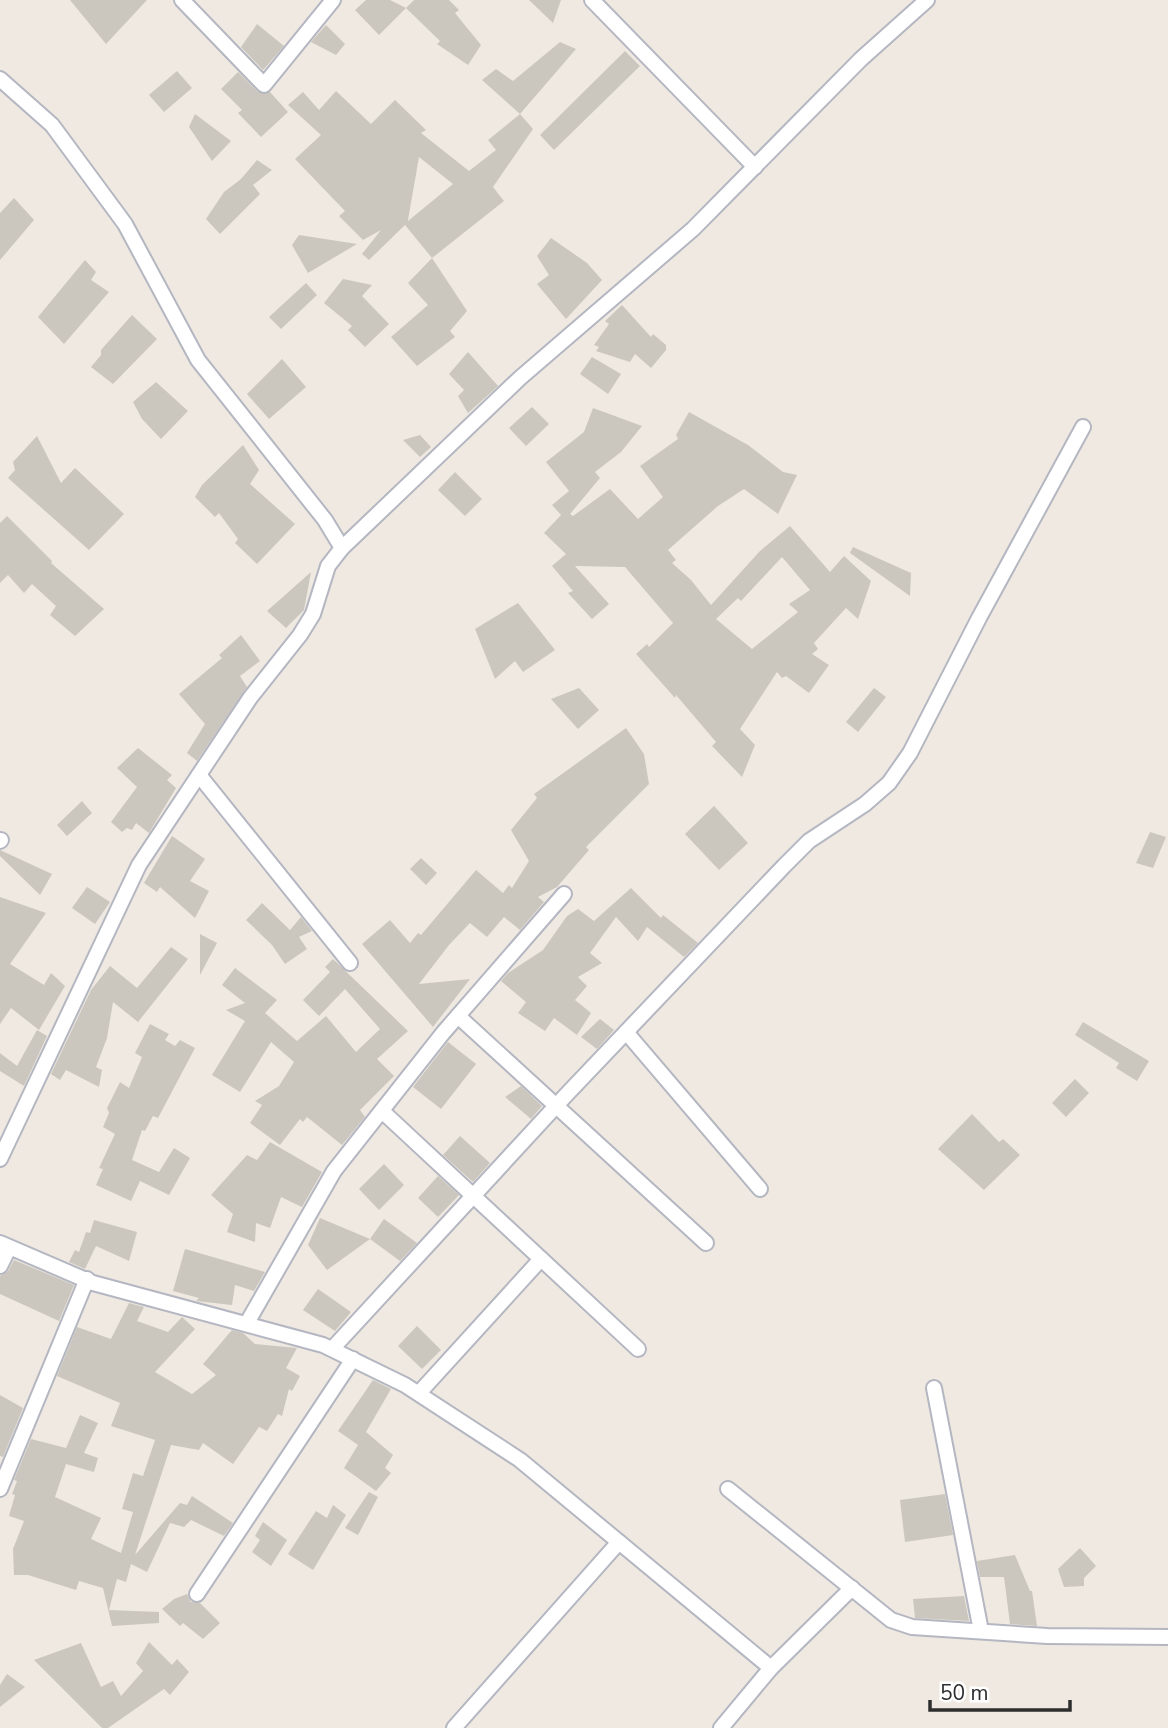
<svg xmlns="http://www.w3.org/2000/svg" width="1168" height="1728" font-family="'Nunito Sans',sans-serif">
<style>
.building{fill:#cbc7bf;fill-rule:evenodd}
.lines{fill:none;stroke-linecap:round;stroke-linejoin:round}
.street-casing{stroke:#b4b7c1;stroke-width:18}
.street{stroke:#fff;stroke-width:14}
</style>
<rect width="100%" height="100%" fill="#efe9e1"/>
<!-- building -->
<g class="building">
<polygon points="70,0 147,0 106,44"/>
<polygon points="366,0 390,0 406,8 379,35 355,10"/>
<polygon points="414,0 449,0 459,10 455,13 481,45 468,65 437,44 440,41 406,8"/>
<polygon points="529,0 561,0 553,23"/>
<polygon points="257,24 284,46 263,70 241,47"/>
<polygon points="326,25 345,44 336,55 311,42"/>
<polygon points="560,42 576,49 520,114 482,80 496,69 513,81"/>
<polygon points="625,51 640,66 554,150 540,135"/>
<polygon points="177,71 192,88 164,112 149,95"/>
<polygon points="238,72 258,92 270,92 288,112 261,137 238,113 242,110 221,89"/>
<path d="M336,91l35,33 24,-24 31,30 -5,3 48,38 27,-21 -8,-10 32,-26 13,15 -40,58 11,14 -72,57 -27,-33 -36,35 -7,-6 19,-24 -18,10 -24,-24 6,-5 -50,-52 26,-24 -33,-30 15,-13 16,18zM419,157l34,27 -45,37v-1z"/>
<polygon points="195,114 231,141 212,161 189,127"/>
<polygon points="257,160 272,170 253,185 260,194 220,234 206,219 224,192 241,179"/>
<polygon points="14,198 34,220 0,260 0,213"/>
<polygon points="299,235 357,244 308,273 292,245"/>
<polygon points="551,238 587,263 602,280 566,319 537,284 549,275 537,256"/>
<polygon points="432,258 467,311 450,331 455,337 417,366 391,337 428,305 408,283"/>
<polygon points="85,260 96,272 91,280 109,292 64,344 38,317"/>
<polygon points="343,279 372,285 362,296 389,324 365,347 348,330 352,326 324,303"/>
<polygon points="306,283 317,295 281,329 269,317"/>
<polygon points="622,305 651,337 653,334 666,345 666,350 651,368 635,354 630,362 596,351 599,347 594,345 609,324 605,321"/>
<polygon points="132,315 157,339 113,384 91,367 101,355 101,350"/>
<polygon points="468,352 498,386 468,413 458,396 464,390 449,374"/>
<polygon points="592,357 621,374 608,394 580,374"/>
<polygon points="282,359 306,387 269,419 247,394"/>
<polygon points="156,382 188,411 161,439 142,419 133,402"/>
<polygon points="532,407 549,424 526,446 509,428"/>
<path d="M593,408l49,18 -21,26 -26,20 5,6 -30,36 3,2 37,-27 28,30 25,-22 -23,-31 38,-27 -2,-4 13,-23 59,33 35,27 14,3 -19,39 -34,-25 -26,17 -50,44 8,10 -4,3 19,17 20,25 49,-54 30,-25 40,46 14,-16 27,25 -13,38 -12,-11 -32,35 4,6 -6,5 17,11 -20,28 -23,-17 -4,2 -5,-6 -37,57 15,16 -13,32 -30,-31 4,-4 -40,-47 -1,3 -39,-44 11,-10 2,3 24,-24 -48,-56 -50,-1 34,38 -17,15 -24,-26 5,-2 -21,-25 14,-12 -22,-21 17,-18 -9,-10 17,-14 -23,-29 38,-30zM782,557l28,33 -21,14 9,8 -46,37 -36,-30 22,-21 3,3z"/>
<polygon points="420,435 431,447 420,457 403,440"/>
<polygon points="37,436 61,483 75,468 124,514 89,550 8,478 15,470 13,462"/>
<polygon points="243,445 259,470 250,484 295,524 257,564 235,543 238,539 219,513 215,517 195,497 202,485"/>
<polygon points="455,472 482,499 465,516 438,490"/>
<polygon points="7,516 52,561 51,563 104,609 75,636 50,615 56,606 32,584 24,593 8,575 0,583 0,523"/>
<polygon points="853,547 911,573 910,596 850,553"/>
<polygon points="311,572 304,610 286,628 267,611"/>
<polygon points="518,603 555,650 523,672 515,661 495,679 475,629"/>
<polygon points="241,635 260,661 240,676 247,687 197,761 187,753 205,724 179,694 222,658 219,655"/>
<polygon points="579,688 599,710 578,729 551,699"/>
<polygon points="874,688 886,697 858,732 846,722"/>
<polygon points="626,728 644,754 649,784 586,847 589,850 557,887 538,897 544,902 520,930 504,917 487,937 470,923 449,945 419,984 470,979 433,1027 362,944 390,920 410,943 418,933 421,935 476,870 503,893 509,885 512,888 529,861 511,830 537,798 534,794"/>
<polygon points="138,748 172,775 167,780 176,788 149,833 136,823 132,830 127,828 122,832 111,822 137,787 117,768"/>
<polygon points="82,801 92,813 67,836 57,825"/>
<polygon points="714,806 748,843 719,870 685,834"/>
<polygon points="1150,832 1166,837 1153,868 1136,863"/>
<polygon points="172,836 205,859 190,881 209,891 195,918 160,887 157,892 144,883"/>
<polygon points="0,850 52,874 40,895 0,856"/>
<polygon points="421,858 437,873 426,885 410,869"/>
<polygon points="87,887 110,902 95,924 72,908"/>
<polygon points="631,888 661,918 663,915 698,943 684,957 647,927 638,941 616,917 590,953 602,963 578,977 587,986 575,1000 591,1013 577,1035 554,1018 545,1031 518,1013 526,1002 501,981 508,973 543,950 567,916 578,909 594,921"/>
<polygon points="0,897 46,913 10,964 44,985 51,973 65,986 39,1030 11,1008 0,1024"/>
<polygon points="262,903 290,930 301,917 312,931 299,937 307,949 285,964 272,945 246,920"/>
<polygon points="200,934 217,943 200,975"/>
<polygon points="171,947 188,959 138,1022 113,1002 107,1038 96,1067 102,1070 99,1087 66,1070 60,1080 51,1074 91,990 110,966 137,988"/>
<polygon points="333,959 408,1031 377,1059 394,1076 360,1110 365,1117 342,1145 307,1117 303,1122 300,1119 280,1145 250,1123 262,1105 255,1101 279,1086 294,1062 271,1042 240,1092 212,1075 245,1021 226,1010 245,1003 222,985 235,968 277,1000 265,1013 297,1041 326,1016 356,1052 380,1029 345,989 319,1016 303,1000 330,972 325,967"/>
<polygon points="600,1019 614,1030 597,1049 581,1037"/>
<polygon points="1083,1022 1149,1061 1137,1081 1116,1068 1119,1063 1075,1035"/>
<polygon points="150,1024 169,1034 165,1040 175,1046 180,1040 195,1048 158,1118 153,1116 145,1131 142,1130 132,1160 159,1172 174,1148 190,1158 169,1195 140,1181 131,1201 96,1185 103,1169 99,1168 115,1134 103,1127 109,1113 107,1108 120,1082 129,1088 142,1057 135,1053"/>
<polygon points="37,1030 47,1036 24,1086 0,1071 0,1053 17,1066"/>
<polygon points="448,1042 476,1064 441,1109 413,1087"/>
<polygon points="1075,1079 1089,1093 1066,1117 1052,1103"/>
<polygon points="521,1086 542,1106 531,1119 505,1097"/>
<polygon points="972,1114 999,1142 1003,1139 1020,1155 984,1190 938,1149"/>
<polygon points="460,1136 490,1163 473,1182 443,1155"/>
<polygon points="270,1142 322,1172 302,1207 281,1197 270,1228 256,1223 255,1242 227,1232 233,1214 211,1195 247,1155 257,1160"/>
<polygon points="384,1164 404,1185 379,1210 359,1189"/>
<polygon points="438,1176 459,1195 438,1217 418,1198"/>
<polygon points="320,1218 370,1239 327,1270 308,1245"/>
<polygon points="384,1219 417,1243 400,1261 370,1239"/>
<polygon points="94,1220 137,1232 129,1261 96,1246 85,1269 69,1262 75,1250 79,1252 86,1232 90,1233"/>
<polygon points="185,1249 265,1272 254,1291 235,1285 232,1305 196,1301 199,1298 173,1291"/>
<polygon points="14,1260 74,1285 59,1321 0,1294 0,1276 8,1271"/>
<polygon points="318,1289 351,1312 335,1331 303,1310"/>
<polygon points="129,1303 144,1307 137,1321 168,1332 182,1317 195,1329 155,1372 192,1394 216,1375 203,1364 232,1330 243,1333 255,1344 297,1348 286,1368 300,1376 292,1391 289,1389 282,1416 278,1414 267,1431 259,1427 233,1464 203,1443 199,1450 171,1445 135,1555 180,1503 187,1505 192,1496 233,1523 224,1536 191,1520 184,1527 170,1523 147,1572 131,1564 126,1582 117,1579 109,1610 159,1612 159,1623 112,1626 103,1588 79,1581 76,1590 28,1575 14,1575 13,1549 24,1521 9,1516 15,1495 12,1494 17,1481 14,1480 31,1439 66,1448 80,1415 98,1423 84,1453 98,1458 94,1472 66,1464 55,1497 101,1518 91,1539 121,1553 133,1512 122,1509 133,1473 143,1476 155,1440 111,1426 120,1403 57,1376 77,1327 111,1339"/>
<polygon points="417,1326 441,1350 422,1369 398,1346"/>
<polygon points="373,1380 391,1389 366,1432 393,1455 385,1468 391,1473 376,1491 344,1468 358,1445 338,1431"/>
<polygon points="0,1395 23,1408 3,1457 0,1456"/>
<polygon points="369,1492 378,1497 358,1535 345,1528"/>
<polygon points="945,1494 953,1535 905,1542 900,1500"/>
<polygon points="333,1505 346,1515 313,1570 288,1554 316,1511 327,1518"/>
<polygon points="263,1522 287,1540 271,1566 252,1552 260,1540 255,1536"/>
<polygon points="1080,1548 1096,1566 1084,1578 1084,1586 1064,1587 1058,1569"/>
<polygon points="1015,1555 1030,1591 1032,1591 1037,1626 1010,1624 1004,1577 980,1577 977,1561"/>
<polygon points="187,1594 191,1602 200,1603 220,1623 203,1639 183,1623 180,1626 162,1609 174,1599"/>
<polygon points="964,1596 969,1621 915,1618 913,1599"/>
<polygon points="149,1642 172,1665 177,1659 189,1672 170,1695 164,1689 108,1728 102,1728 34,1660 81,1643 101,1687 113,1681 121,1696 143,1671 136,1663"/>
<polygon points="7,1674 25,1687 0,1707 0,1685"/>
</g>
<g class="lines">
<defs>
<g id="street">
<polyline points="182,0 264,85 333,0"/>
<polyline points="592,0 755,167"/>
<polyline points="0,79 52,125 125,224 198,360 325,520 342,548"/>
<polyline points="199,775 350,963"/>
<polyline points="0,841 1,840"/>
<polyline points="458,1016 706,1243"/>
<polyline points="626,1032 760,1189"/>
<polyline points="382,1111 638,1349"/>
<polyline points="0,1159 139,865 250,698 300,635 313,614 328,566 342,548 520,378 693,229 861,59 927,0"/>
<polyline points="0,1243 93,1283 323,1345 405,1385 520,1460 771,1668"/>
<polyline points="0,1266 9,1248"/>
<polyline points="247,1323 334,1171 443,1033 564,894"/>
<polyline points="332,1349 567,1094 784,866 809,841 865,804 889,783 910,753 979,618 1083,427"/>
<polyline points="934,1388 981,1631"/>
<polyline points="419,1393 541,1259"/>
<polyline points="0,1489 87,1279"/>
<polyline points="728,1489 891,1620 912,1627 1047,1636 1168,1637"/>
<polyline points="197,1594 353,1359"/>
<polyline points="454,1728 619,1542"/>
<polyline points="721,1728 771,1668 852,1588"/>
</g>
</defs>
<!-- street casing -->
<use href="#street" class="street-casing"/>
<!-- street -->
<use href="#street" class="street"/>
</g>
<!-- scale -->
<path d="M930 1700v10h140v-10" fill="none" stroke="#2e2e2e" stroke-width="3.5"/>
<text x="940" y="1700" font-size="21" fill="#2e2e2e" stroke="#ffffff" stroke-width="5" paint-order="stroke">50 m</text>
</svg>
